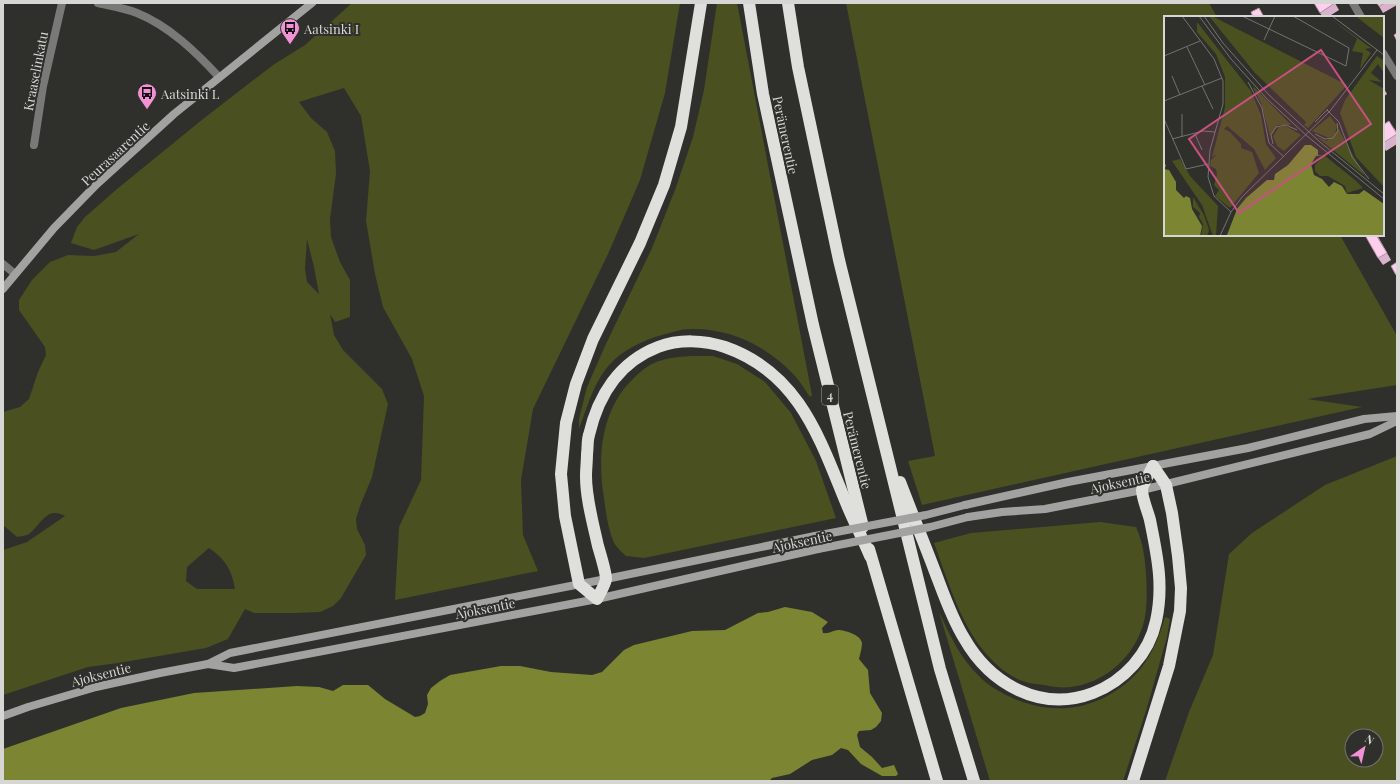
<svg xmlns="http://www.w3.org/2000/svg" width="1400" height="784" font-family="'Playfair Display',serif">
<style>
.green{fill:#4a501f;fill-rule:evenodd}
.water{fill:#7b8532}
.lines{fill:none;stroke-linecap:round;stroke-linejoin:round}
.street{stroke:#797a77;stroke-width:8}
.secondary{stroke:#a2a3a0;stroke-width:8}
.highway{stroke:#dfe0db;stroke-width:12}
.secondary-bridge{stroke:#a2a3a0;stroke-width:8}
.wall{fill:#dab2cc}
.shaded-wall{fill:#b191a6}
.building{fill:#fdcfed;stroke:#b191a6}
.labels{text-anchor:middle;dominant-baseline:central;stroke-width:4;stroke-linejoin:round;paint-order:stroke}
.shield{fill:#2f302c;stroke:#a4a5a2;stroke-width:1}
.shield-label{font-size:12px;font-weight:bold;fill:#d6d7d4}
.poi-label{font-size:13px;fill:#d6d7d4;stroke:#2f302c;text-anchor:start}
.street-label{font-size:13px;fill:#d6d7d4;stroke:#2f302c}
.inset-road{fill:none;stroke:#72736f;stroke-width:1}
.view{fill:#c8517f;fill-opacity:0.15;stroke:#c8517f;stroke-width:2}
.inset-edge{fill:none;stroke:#d6d7d4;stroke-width:2}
</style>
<rect width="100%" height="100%" fill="#2f302c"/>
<!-- green -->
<g class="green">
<path d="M352,3h328l-15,90 -25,87 -32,74 -75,155 -12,71 2,55 15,36 -143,29 4,-73 22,-47 3,-84 -12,-37 -29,-52 -8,-33 -9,-53 4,-50 -9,-55 -17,-28 -45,14 12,16 16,14 8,19 1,23 -6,45 1,18 9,25 10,18v37l-15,5 -5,-8 4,21 9,15 39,39 6,15 -16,73 -12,29 -4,13 1,10 8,16 1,10 -25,43 -8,8 -13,6 -25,1h-41l-9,-4 -17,30 -22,9 -88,15 -30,4 -85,28v-145l24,-8 38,-26c-19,-10 -23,8 -36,18 -3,2 -9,2 -12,3l-14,-12v-113l17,-5 9,-8 9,-27 8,-17 -1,-8 -26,-37v-10l13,-20 18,-18 18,-7 26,1 22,-4 23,-18 -45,16 -23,-7 6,-16 8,-10 32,-28 86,-70 70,-54 32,-20zM307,239l7,28 5,27 -12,-12 -2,-13zM209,548c16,11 23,22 26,41h-38l-11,-8 1,-14z"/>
<path d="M717,3h20l75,392 -2,2c-5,-7 -10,-16 -16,-22 -27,-29 -64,-47 -103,-46 -12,0 -24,5 -36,8 -20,7 -39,17 -52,36 -11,16 -17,37 -24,56v-10l8,-32 18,-41 47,-98 23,-58 18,-53 11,-47z"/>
<polygon points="846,3 1209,3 1217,17 1165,17 1165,235 1340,235 1397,336 1397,385 1307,399 1362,407 922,505 908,461 935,456"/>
<path d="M690,356h23l24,8 28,18 26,31 25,48 20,57 -192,40 -18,-2c-4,-4 -9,-8 -12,-13 -6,-14 -8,-30 -10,-45 -7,-42 -3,-90 31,-121 5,-5 12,-11 19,-14 11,-5 24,-6 36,-7z"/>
<path d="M1397,456v325h-232l24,-69 24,-57 16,-101 23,-21 73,-48zM1352,736h24v24h-24z"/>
<path d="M1100,522l36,5c7,15 9,31 10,47 1,18 2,40 -5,57 -11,29 -38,52 -70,56 -8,1 -19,0 -27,-2 -6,-1 -12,-1 -18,-3 -12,-3 -26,-13 -35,-23 -29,-29 -43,-78 -57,-116l37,-10z"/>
<path d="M939,612c11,23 21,46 40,64 7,8 18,14 27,19 43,22 90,17 126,-17 17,-16 27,-39 33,-61l5,2 -3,18 -21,74 -23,70h-133z"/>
</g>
<!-- water -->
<path class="water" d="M785,607l27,5 16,10 -6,6 1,5c6,1 11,-3 15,-3 7,0 23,5 24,13 0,5 -2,12 -3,16l9,11 2,23 12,20 -1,8 -5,6 -5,3 -12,1 -2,4 3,12 12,10 10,11 12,-3 4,9 -2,2h-14l-21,-12 -13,-14 -7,-2 -9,7 -20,5 -22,14 -18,4 -3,3h-766v-32l118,-41 73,-15 103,-7 22,1 14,4 10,-6h25l17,14 30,18 5,-1 5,-3 3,-9 -1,-9 4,-7 9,-7 10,-6 51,-9h19l31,6 41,3 10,-3 22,-22 10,-5 58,-14 33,-1 33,-17 10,-1z"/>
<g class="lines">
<!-- street -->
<g class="street">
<path d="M98,3c13,3 27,5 39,10 32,13 59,39 82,64"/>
<polyline points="1353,3 1361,17"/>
<polyline points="1383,53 1397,76"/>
<polyline points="34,145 43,86 62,3"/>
<polyline points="3,264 15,274"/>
</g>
<!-- secondary -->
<g class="secondary">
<polyline points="3,289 54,228 97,184 174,114 312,3"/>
<polyline points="965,505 1068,482 1248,448 1364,419 1397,416"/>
<polyline points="968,517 1002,512 1045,509 1142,490 1370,434 1397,421"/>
<polyline points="208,664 234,668 597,599 818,549"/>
<polyline points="3,716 28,707 96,687 160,673 208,664 230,653 606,579 815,536"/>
</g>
<!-- highway -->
<g class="highway">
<path d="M701,3l-20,124 -17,58 -24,58 -47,96 -17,45 -10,39 -5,51 4,42 14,68 18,15c3,-6 8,-14 9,-20 0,-7 -6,-26 -8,-33 -5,-23 -12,-47 -12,-70 0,-7 1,-15 1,-22 1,-6 0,-13 2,-19 9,-39 30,-73 69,-88 21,-8 46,-7 67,0 75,26 95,93 122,158 7,17 16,34 23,51"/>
<polyline points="749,3 763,94 813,325 863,527"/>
<polyline points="788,3 798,67 839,260 940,669 974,781"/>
<path d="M900,482c11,29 23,58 34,87 9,23 17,48 30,69 26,46 77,75 129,55 31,-12 56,-39 63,-72 8,-36 1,-66 -6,-101 -2,-8 -8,-22 -8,-30 0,-5 9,-19 11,-24"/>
<polyline points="869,549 937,781"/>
<polyline points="1133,781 1169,666 1180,611 1181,588 1178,556 1172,513 1166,485 1153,466"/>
</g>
<!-- secondary-bridge -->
<g class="secondary-bridge">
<polyline points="815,536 926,515 965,505"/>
<polyline points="818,549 930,527 968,517"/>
</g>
</g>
<!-- wall -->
<g class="wall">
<polygon points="1335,3 1339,10 1328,17 1323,17 1320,13"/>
<polygon points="1377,3 1396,3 1397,5 1383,13"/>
<polygon points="1383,87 1387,94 1383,97"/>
<polygon points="1383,125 1394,128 1397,133 1397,144 1386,151 1383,146"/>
<polygon points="1365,235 1377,235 1391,260 1383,265 1378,258"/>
</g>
<!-- shaded-wall -->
<polygon class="shaded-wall" points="1376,235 1377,235 1391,260 1387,253"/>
<!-- building -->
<g class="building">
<polygon points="1314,3 1335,3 1320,13"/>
<polygon points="1377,3 1385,3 1379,6"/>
<polygon points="1259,8 1264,17 1253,17 1251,12"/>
<polygon points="1397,33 1397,41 1394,35"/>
<polygon points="1389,121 1397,134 1383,143 1383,125"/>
<polygon points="1365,235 1376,235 1387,253 1378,258"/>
<polygon points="1397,262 1397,274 1396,275 1391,266"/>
</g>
<!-- icons -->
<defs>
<symbol id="bus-pin" viewBox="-11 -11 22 30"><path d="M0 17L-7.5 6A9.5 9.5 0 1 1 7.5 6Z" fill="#f391d5" stroke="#2f302c"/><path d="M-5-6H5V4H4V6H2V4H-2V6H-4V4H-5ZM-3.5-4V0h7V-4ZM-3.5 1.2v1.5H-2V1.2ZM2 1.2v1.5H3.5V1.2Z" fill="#111"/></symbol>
</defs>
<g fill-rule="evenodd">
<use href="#bus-pin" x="279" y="17" width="22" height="30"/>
<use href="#bus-pin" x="136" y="82" width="22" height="30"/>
</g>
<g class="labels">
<!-- shield labels -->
<rect class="shield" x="822" y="385" width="16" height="20" rx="3"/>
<g class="shield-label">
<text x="830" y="395">4</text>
</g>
<!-- poi labels -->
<g class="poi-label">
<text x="304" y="28">Aatsinki I</text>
<text x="161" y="93">Aatsinki L</text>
</g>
<!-- street labels -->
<g class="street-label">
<text transform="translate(35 71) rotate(-79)">Kraaselinkatu</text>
<text transform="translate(786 135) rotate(78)">Perämerentie</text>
<text transform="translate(115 153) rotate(-43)">Peurasaarentie</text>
<text transform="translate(858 450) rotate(76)">Perämerentie</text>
<text transform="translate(1120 482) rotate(-12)">Ajoksentie</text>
<text transform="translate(802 541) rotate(-12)">Ajoksentie</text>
<text transform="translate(485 608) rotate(-11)">Ajoksentie</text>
<text transform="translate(101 674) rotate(-14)">Ajoksentie</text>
</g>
</g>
<!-- overview -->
<g transform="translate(1164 16)">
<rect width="220" height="220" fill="#2f302c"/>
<path d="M45,0h3l135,69 -39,43 -4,-3 2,-3 -51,-49zM163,0l44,32 -6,1 6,4 -11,16 3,-16 -11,-2 5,-12zM192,0h28v22l-21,-16zM33,6l54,69 10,24 5,29 10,14 -11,12 -11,-21 -27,-23 -3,3 6,3 11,12v4l11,4 7,21 -29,35 -15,-12 4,-6 -5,-5 3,-11 -1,-5 -6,-3 1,-6 6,-6 -5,3 13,-50v-30l-9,-23 -19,-22zM213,40l7,5v12l-6,-9 -7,9 11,9 -13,-2 15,9v98l-28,-30 -16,-44 5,-13zM89,72l1,-1 37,38h-13l-8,11 -9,-33zM166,100l7,10 -2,8 -6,4 -17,-7zM122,110l15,9 -17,16 -7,-5 -4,-10 6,-9zM175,113l6,12 20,35 -48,-39 10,4zM160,139l31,25 8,8 -16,5 -2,-7 -17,-10h-8l-5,-5v-6zM16,143l10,17 28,30 -2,30h-3l-11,-31 -30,-44zM29,181l11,18 5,15 -2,6h-6l2,-12 -4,-7 1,-4 -7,-6z" fill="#4a501f"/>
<path d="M141,129h6l7,5v5h5l-7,1 -5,8 3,11 8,4 7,8 5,-5 8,4 5,8h12l5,-4 20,14v32l-157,-1 10,-26 9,-11 21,-18h7l1,-6 13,-9zM0,145l2,5 -2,3 5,1 7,12v8l8,8 2,-2 4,2 2,11 10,17 -2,10h-36z" fill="#7b8532"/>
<path class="inset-road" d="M18,0l32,43 9,22v23l-13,46 -2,27 6,19 17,16M35,0l32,43 36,40 40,37 77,63M40,0l19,27 46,52 51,47 64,52M78,0l104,50 3,-18 -56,-32M168,0l52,39M100,24l11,-24M23,31l18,38M0,40l36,-15M8,60l8,19M84,66l14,26 7,35 15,14M38,70l11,23M0,85l58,-23M163,94l12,12 13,35 17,22M0,103l22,50 22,-5M151,106l13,-13M31,118l7,16M151,118l10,5 8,-1 5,-7 -1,-8M18,121v-23M8,123l31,-8 12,1M109,128l-2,-9 5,-8 10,-2 11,5M56,220l11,-24 11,-15 88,-86 47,-61"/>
<path class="view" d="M157,34l50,74 -132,89 -50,-74z"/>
<rect width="220" height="220" class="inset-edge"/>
</g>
<!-- border -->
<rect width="1400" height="784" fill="none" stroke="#d6d7d4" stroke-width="8"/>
<!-- north arrow -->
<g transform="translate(1364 748) rotate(34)"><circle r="19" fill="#2f302c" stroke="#72736f"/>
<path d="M0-3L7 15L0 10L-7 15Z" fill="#f391d5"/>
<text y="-6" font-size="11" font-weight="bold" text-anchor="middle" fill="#d6d7d4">N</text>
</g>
</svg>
